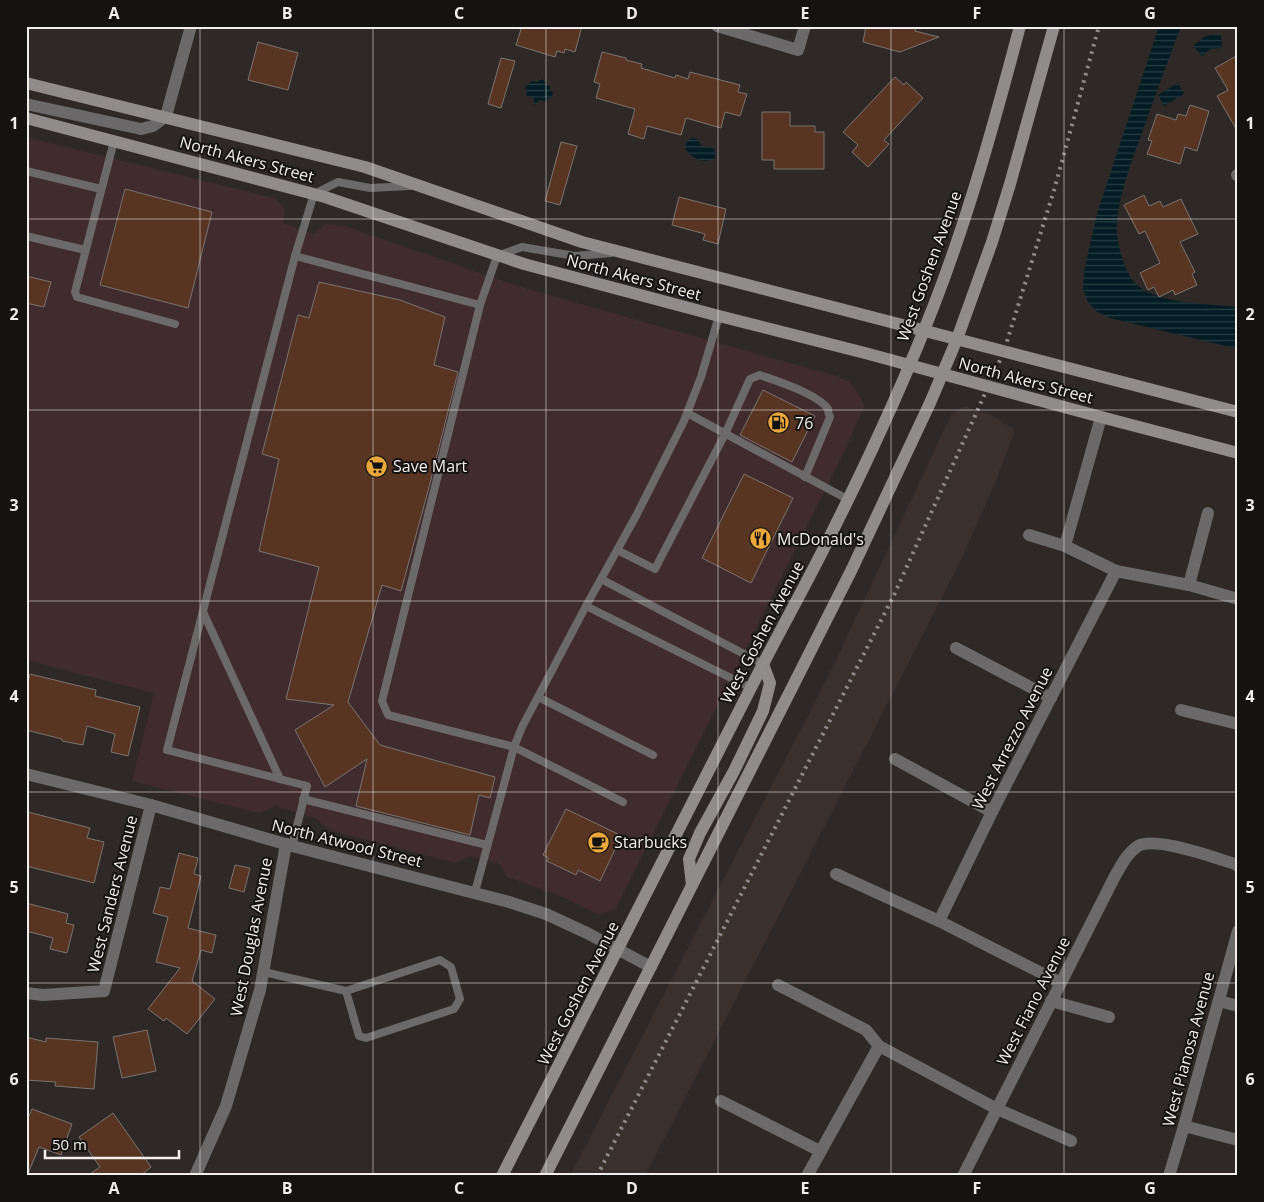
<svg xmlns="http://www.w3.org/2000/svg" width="1264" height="1202" font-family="'Open Sans',sans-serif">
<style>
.commercial{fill:#402c2e}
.built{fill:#3b312c}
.water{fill:url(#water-rules)}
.building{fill:#583523;stroke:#797472}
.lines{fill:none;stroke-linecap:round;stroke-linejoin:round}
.service{stroke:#6b6969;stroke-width:8}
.minor{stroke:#6b6969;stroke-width:12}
.secondary{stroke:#908c8c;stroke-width:12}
.rail{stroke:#8e8a88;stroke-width:4;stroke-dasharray:2.5 5;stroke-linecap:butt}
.grid{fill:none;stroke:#f1eeec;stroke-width:1;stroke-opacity:0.55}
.labels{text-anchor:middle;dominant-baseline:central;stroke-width:4;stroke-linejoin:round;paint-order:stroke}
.street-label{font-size:16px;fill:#f1eeec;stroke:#141312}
.poi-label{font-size:16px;fill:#f1eeec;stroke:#141312;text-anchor:start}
.neatline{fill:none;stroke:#f1eeec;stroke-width:2}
.grid-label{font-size:16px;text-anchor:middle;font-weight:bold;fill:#f1eeec}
</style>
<defs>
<pattern id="water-rules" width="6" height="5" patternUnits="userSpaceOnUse" patternTransform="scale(1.25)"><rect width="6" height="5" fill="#031c23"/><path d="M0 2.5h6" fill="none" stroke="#283d43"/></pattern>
</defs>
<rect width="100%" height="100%" fill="#2e2927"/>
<!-- commercial -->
<polygon class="commercial" points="26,137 276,199 285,210 283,223 313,234 326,224 345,226 524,288 839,377 851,383 859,395 864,406 847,446 615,910 598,914 558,895 507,877 500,864 469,856 456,863 329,830 315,818 276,806 259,813 132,781 154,693 26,660"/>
<!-- built -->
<polygon class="built" points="964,406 989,414 1015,430 995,483 959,564 645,1176 570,1176 830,673 951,415"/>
<!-- water -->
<g class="water">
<path d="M1159,26h22c-13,35 -26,70 -38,104 -11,30 -23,61 -26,92 -2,17 7,53 21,64 22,18 72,18 100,21v42l-128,-31 -14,-7 -8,-9 -5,-12 1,-19 13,-57z"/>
<polygon points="1221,34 1222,48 1210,49 1202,56 1193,46 1206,36"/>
<polygon points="542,79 544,81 546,85 550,86 550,90 553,92 552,97 548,99 546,101 539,100 535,105 533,104 534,98 526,95 527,93 525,87 529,84 530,82 531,82 532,81 537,82"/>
<polygon points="1178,83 1184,94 1164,106 1158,95"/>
<path d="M692,138l5,1c2,3 3,6 5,7 7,4 15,-3 13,12 -12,7 -24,0 -30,-10l2,-7z"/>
</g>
<!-- building -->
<g class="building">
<polygon points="522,26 582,26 575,52 565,49 564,53 557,51 555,57 516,45"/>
<polygon points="866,26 916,26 915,31 939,37 900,52 863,42"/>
<polygon points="258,42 298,53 288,90 248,80"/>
<polygon points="602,52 626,58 626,60 642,64 641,68 675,78 676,75 688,79 690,72 740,85 738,92 747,94 740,116 725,112 721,128 686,118 681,135 647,126 644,139 628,134 635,109 596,98 600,84 594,82"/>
<polygon points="1238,55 1238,132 1217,96 1228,90 1215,68"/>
<polygon points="501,58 515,61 501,108 488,104"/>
<polygon points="895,77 904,85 906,82 923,98 884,140 889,144 868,167 852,152 858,145 843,132"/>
<polygon points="1190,105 1209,111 1197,151 1185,147 1180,164 1147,154 1152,141 1148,140 1157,114 1176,120 1178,114 1186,116"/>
<polygon points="762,112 790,112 790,126 815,126 815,132 824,132 824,169 774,169 774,160 762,160"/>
<polygon points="561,142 577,146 560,205 545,201"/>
<polygon points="125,189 212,212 188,308 100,285"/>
<polygon points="1144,195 1149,206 1160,201 1163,207 1181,199 1198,234 1180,242 1195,272 1192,274 1197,285 1175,295 1173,290 1159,297 1154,287 1148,290 1140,273 1160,263 1145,231 1139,234 1124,205"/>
<polygon points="679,197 726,209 718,244 703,240 705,234 672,225"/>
<polygon points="26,276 51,282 44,307 26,303"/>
<polygon points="319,282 400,300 445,317 434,365 458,372 429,487 401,591 382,585 348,702 380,745 495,777 490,798 479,795 470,835 356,806 367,759 325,787 295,730 334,705 286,699 319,567 259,551 279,459 262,454 298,315 309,318"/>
<polygon points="763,390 815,416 792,462 740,435"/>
<polygon points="744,474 793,498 751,583 702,558"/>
<polygon points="30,674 96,690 95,696 140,707 128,756 111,752 115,734 87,726 83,745 62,741 62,739 26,730 26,691"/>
<polygon points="566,809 618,834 615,839 619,841 600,881 578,870 576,875 547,861 549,858 543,855"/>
<polygon points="28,812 90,828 87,838 104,842 94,883 26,866 26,821"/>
<polygon points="179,853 198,858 194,874 201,876 188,928 216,935 212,953 201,950 192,981 215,999 187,1034 166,1018 164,1021 148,1009 180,968 156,962 168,917 153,913 160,887 170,889"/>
<polygon points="235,865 250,868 244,892 229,888"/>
<polygon points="26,903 68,914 66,923 74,925 67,953 50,949 53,938 26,931"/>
<polygon points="147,1030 156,1071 122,1078 113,1037"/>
<polygon points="26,1037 46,1042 46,1038 98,1042 94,1089 55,1086 56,1082 26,1080"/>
<polygon points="32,1109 72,1124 61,1155 39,1147 27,1176 26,1176 26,1123"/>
<polygon points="113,1113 151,1167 140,1176 87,1176 100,1167 79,1137"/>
</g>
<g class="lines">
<!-- service -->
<g class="service">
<polyline points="114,141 75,292 77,297 175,324"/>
<polyline points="26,171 101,189"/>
<polyline points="26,236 85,250"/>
<polyline points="611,253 575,256 522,247 497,256 480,305 382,701 388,715 514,747 623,802"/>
<polyline points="295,256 480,305"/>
<polyline points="687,413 849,500"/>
<path d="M617,550l38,19 70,-135 25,-55 10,-4c17,6 58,19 68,34 0,2 1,6 2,8l-25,60"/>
<polyline points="601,579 763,664"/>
<polyline points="586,606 751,688"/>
<polyline points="203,612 280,779"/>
<polyline points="538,697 653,755"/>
<polyline points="303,799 487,845"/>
<polyline points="292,846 307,786 167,750 295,256 314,194 338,182 370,188 410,186"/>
<polyline points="475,892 514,747 522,727 586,606 636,516 684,421 701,377 719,316"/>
<polyline points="264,972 346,991 359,1036 366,1038 454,1009 460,999 451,967 440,960 346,991"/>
</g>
<!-- minor -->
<g class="minor">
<polyline points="717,26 798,50 805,26"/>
<polyline points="26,104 141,129 153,126 166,116 191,26"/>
<polyline points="1237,175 1238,175"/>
<polyline points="1029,535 1065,546 1116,571 1189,585 1238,599"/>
<polyline points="1065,546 1101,417"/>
<polyline points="1189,585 1208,513"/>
<polyline points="956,648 1051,698"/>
<polyline points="1181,710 1238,724"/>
<polyline points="895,759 992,812"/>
<polyline points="26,774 151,805 292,846 509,902 546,914 587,933 651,967"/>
<polyline points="836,874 939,921 1061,983"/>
<polyline points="939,921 992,812 1116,571"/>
<polyline points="778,985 866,1030 879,1046 997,1109 1071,1141"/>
<polyline points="26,993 43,995 104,991 151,805"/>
<polyline points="1051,1001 1109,1017"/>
<polyline points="1219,1001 1238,1006"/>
<polyline points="721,1101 820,1151"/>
<polyline points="1184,1126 1238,1140"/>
<polyline points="195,1176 226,1106 260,990 286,844"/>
<polyline points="807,1176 879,1046"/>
<path d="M963,1176l152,-300c6,-10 12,-23 23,-30 18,-10 77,12 97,18l3,2"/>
<polyline points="1169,1176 1184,1126 1238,931"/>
</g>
<!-- secondary -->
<g class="secondary">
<polyline points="26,83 365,167 582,242 1238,412"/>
<polyline points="26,118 325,197 524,264 719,316 865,353 1101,417 1238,453"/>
<polyline points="692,885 689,859 700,833 734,771 763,711 770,683 763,664"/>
<path d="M502,1176c87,-170 173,-340 260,-510 20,-39 42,-78 62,-118 40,-79 78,-160 110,-243 35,-90 61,-185 86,-279"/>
<polyline points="545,1176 852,569 930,403 957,339 992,242 1010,184 1054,26"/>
</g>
<!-- rail -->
<polyline class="rail" points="597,1176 894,595 988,387 1004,351 1055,187 1099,26"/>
</g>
<!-- grid -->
<path class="grid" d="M200,26v1150M373,26v1150M546,26v1150M718,26v1150M891,26v1150M1064,26v1150M26,219h1212M26,410h1212M26,601h1212M26,792h1212M26,983h1212"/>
<!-- icons -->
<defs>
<symbol id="fuel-disc" viewBox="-11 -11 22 22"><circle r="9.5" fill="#eda83b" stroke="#141312"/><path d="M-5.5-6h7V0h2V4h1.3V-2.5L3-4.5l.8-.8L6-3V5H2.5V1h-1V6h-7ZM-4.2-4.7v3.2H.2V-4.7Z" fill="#111"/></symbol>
<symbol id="supermarket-disc" viewBox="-11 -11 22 22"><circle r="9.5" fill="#eda83b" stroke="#141312"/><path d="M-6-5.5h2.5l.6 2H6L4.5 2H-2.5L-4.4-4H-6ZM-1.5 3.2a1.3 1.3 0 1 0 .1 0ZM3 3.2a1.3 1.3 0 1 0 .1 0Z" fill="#111"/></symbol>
<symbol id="restaurant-disc" viewBox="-11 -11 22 22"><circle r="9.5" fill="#eda83b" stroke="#141312"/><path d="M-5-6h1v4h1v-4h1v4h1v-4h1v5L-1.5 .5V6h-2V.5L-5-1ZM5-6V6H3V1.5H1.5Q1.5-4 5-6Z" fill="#111"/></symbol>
<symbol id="cafe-disc" viewBox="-11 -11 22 22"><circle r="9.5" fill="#eda83b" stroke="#141312"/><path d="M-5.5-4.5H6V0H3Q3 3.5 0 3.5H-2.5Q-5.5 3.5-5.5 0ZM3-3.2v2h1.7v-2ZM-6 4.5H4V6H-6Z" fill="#111"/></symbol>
</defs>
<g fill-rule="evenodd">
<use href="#fuel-disc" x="766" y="410" width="25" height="25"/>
<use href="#supermarket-disc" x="364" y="454" width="25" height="25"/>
<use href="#restaurant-disc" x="748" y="526" width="25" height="25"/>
<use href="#cafe-disc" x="586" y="830" width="25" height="25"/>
</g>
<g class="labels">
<!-- street labels -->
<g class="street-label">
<text transform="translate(247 159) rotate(15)">North Akers Street</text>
<text transform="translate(929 266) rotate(-70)">West Goshen Avenue</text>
<text transform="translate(634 277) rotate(15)">North Akers Street</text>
<text transform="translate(1026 380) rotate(15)">North Akers Street</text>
<text transform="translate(762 632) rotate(-62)">West Goshen Avenue</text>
<text transform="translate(1012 738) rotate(-63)">West Arrezzo Avenue</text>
<text transform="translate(347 843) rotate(14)">North Atwood Street</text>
<text transform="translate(112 894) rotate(-76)">West Sanders Avenue</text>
<text transform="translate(251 937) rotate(-79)">West Douglas Avenue</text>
<text transform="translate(578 993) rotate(-63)">West Goshen Avenue</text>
<text transform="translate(1033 1001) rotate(-63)">West Fiano Avenue</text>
<text transform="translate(1188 1049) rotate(-75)">West Pianosa Avenue</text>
</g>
<!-- poi labels -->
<g class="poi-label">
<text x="795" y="423">76</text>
<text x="393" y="466">Save Mart</text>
<text x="777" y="539">McDonald's</text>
<text x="614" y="842">Starbucks</text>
</g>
</g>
<!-- border -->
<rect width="1264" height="1202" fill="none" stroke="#141312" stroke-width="55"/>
<!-- scale -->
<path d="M45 1150v8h134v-8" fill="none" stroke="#f1eeec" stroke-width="2.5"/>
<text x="52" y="1150" font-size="15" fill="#f1eeec" stroke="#141312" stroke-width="4" paint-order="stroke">50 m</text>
<rect x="28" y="28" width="1208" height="1146" class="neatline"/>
<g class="grid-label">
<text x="114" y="19">A</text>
<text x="287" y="19">B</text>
<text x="459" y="19">C</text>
<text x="632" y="19">D</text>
<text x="805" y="19">E</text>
<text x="977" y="19">F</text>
<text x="1150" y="19">G</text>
<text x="14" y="129">1</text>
<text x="1250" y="129">1</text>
<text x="14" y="320">2</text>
<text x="1250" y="320">2</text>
<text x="14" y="511">3</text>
<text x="1250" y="511">3</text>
<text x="14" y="702">4</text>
<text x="1250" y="702">4</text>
<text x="14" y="893">5</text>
<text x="1250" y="893">5</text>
<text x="14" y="1085">6</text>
<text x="1250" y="1085">6</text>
<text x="114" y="1194">A</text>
<text x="287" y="1194">B</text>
<text x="459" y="1194">C</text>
<text x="632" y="1194">D</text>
<text x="805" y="1194">E</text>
<text x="977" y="1194">F</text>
<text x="1150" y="1194">G</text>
</g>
</svg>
